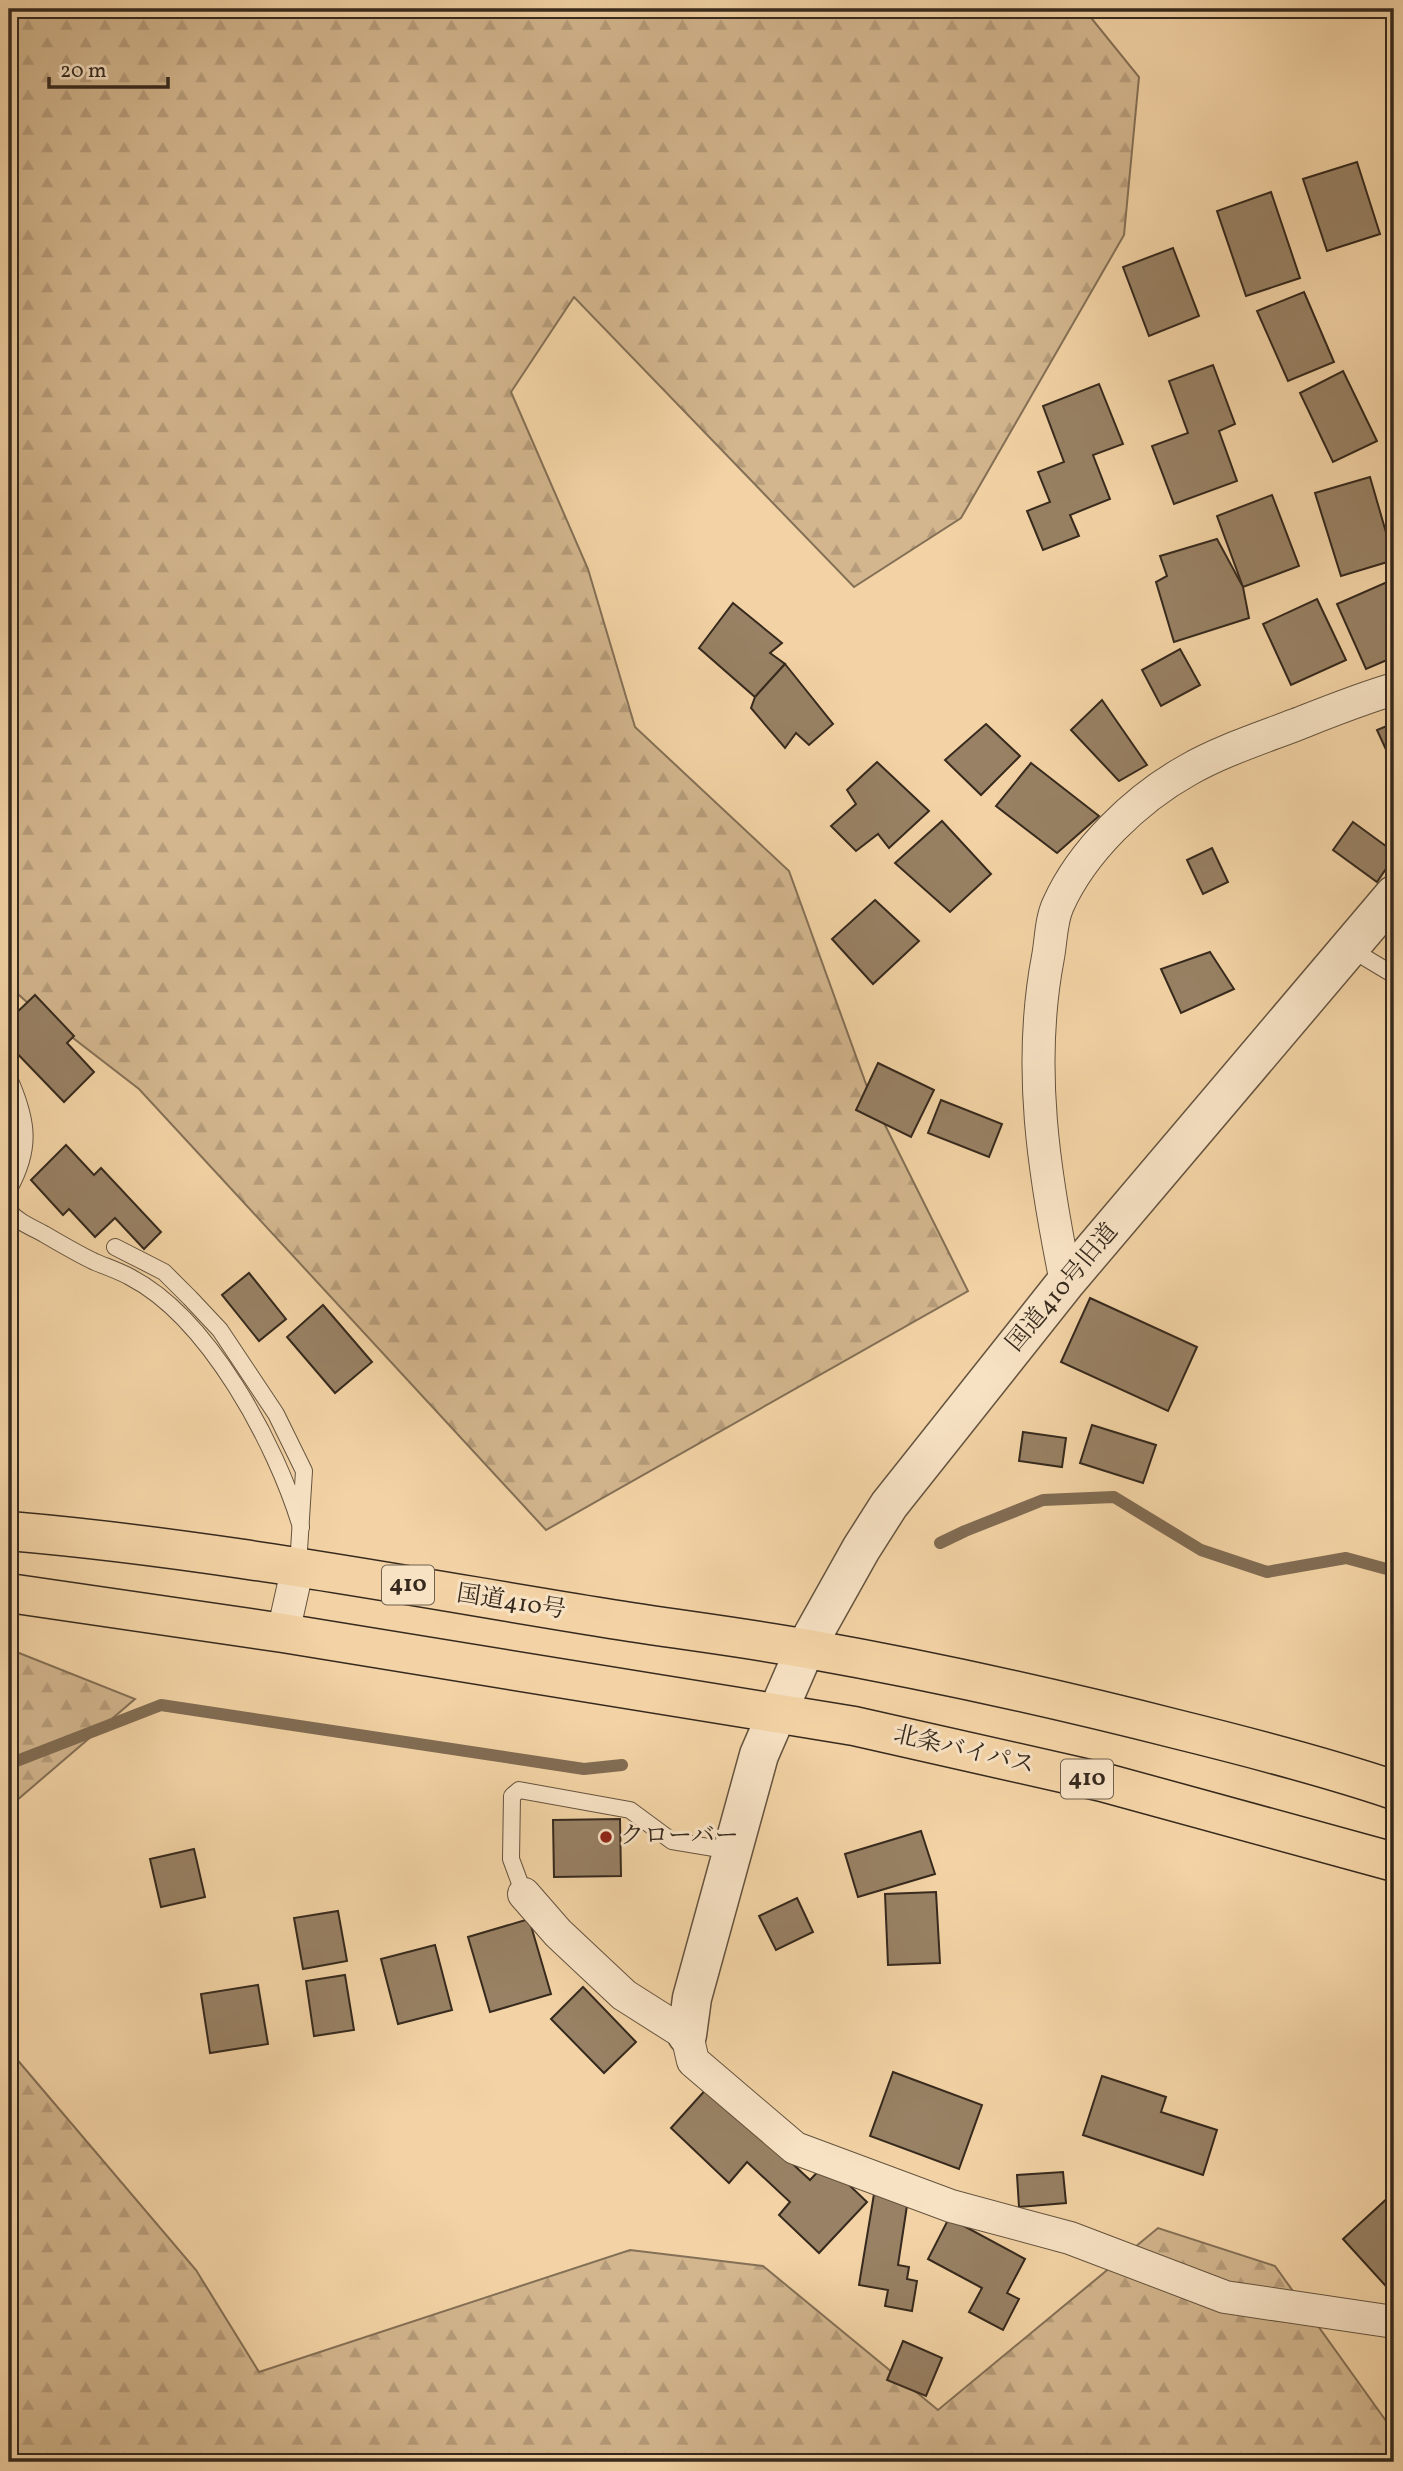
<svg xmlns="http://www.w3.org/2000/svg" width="1403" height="2471" font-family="Vollkorn,'Noto Serif JP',serif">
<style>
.forest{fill:url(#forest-firs);stroke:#847056;stroke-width:2}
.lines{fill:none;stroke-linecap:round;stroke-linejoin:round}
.stream{stroke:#816c53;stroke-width:12}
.building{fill:#988164;stroke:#36291d;stroke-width:2}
.service-casing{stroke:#65543f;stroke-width:18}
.minor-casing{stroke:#65543f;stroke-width:34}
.tertiary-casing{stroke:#65543f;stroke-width:41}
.trunk-casing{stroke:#36291d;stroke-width:41}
.service{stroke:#f7e2c4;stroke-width:16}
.minor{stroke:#f7e2c4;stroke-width:32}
.tertiary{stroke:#f7e2c4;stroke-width:38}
.trunk{stroke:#f3d3a5;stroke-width:38}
.poi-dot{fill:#8f2418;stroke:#f7e2c4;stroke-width:2.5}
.labels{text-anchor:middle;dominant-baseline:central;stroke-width:6;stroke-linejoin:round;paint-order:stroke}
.shield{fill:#f7e2c4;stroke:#70604f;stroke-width:2}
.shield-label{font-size:23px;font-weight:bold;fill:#36291d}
.street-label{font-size:24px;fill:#36291d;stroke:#f7e2c4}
.poi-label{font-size:24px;fill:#36291d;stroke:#f7e2c4;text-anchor:start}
</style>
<defs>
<pattern id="forest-firs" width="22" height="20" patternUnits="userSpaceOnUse" patternTransform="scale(1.75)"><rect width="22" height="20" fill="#d3b68e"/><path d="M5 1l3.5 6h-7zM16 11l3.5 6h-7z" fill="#b69c7a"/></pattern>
</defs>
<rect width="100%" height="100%" fill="#f3d3a5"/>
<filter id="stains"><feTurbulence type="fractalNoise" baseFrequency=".00286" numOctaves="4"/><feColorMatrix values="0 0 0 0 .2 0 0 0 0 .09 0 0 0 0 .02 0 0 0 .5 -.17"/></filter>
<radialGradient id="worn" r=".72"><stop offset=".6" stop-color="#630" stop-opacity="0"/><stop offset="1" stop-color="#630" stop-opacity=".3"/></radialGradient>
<!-- forest -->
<g class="forest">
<polygon points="9,9 1084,9 1139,77 1124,235 961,518 854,587 574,297 511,392 588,569 635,727 789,871 870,1095 968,1291 546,1530 139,1089 29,1004 9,986"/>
<polygon points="9,1649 135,1699 9,1807"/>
<polygon points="9,2050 196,2270 259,2372 630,2250 763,2266 938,2410 1158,2228 1275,2266 1394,2432 1394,2462 9,2462"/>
</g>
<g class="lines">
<!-- stream -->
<g class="stream">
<polyline points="940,1543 965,1531 1043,1500 1114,1497 1201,1550 1267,1572 1346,1558 1394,1571"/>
<polyline points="9,1764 161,1705 584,1769 622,1765"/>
</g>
</g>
<!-- building -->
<g class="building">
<polygon points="1357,162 1380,234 1327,251 1303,179"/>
<polygon points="1271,192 1300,278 1246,296 1217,211"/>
<polygon points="1173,248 1199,316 1149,336 1123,267"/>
<polygon points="1304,292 1334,362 1288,381 1257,311"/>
<polygon points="1213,365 1235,424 1219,431 1237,481 1174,504 1152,446 1188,433 1169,381"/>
<polygon points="1343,371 1377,441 1333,462 1300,393"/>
<polygon points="1099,384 1123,444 1093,455 1110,499 1070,515 1079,536 1043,550 1027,511 1050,502 1038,472 1064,462 1043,406"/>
<polygon points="1370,477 1394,560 1341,576 1315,493"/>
<polygon points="1272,495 1299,566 1243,587 1217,516"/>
<polygon points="1217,539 1243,587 1249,618 1174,642 1156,582 1167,576 1160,556"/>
<polygon points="1394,579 1394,657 1366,669 1337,604"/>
<polygon points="1317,599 1346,660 1291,685 1263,624"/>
<polygon points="733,603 782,643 770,653 785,664 755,697 699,648"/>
<polygon points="1180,649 1200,685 1161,706 1142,670"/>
<polygon points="785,664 833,724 809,745 796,733 785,748 751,708 755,697"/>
<polygon points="1102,700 1147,765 1119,781 1071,730"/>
<polygon points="1394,723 1394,767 1377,730"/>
<polygon points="986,724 1020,756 981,795 945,760"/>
<polygon points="877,762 929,811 889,848 878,834 856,851 831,826 856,804 847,790"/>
<polygon points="1031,763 1099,816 1057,853 996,806"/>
<polygon points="942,821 991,874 950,912 895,863"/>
<polygon points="1353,822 1394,852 1394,857 1377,882 1333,850"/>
<polygon points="1212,848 1228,882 1203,894 1187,860"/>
<polygon points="875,900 919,941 873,984 832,939"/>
<polygon points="1210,952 1234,989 1181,1013 1161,969"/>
<polygon points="35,995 74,1036 67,1043 94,1072 64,1102 9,1045 9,1020"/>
<polygon points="878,1063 934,1090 911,1137 856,1110"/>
<polygon points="941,1100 1002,1124 989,1157 928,1133"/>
<polygon points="66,1145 94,1175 101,1168 161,1232 144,1249 115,1218 95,1237 69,1209 63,1215 31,1180"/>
<polygon points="249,1273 286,1319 259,1341 222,1295"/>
<polygon points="1090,1298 1197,1347 1168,1411 1061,1362"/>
<polygon points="323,1305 372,1362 335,1393 287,1337"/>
<polygon points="1092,1425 1156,1445 1143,1483 1080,1463"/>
<polygon points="1023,1432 1066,1438 1062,1467 1019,1461"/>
<polygon points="620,1819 621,1876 554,1877 553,1820"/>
<polygon points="921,1831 935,1874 858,1897 845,1854"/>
<polygon points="194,1849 205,1897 161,1907 150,1859"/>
<polygon points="936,1892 940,1963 888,1965 885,1894"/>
<polygon points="797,1898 813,1932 776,1950 759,1916"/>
<polygon points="338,1911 347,1961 303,1969 294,1918"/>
<polygon points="529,1919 551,1994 490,2012 468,1937"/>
<polygon points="435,1945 452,2010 398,2024 381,1959"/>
<polygon points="345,1975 354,2030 314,2036 306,1981"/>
<polygon points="258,1985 268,2044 210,2053 201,1994"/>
<polygon points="583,1987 636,2042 604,2073 551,2019"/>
<polygon points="893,2072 982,2105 959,2169 870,2136"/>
<polygon points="1102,2076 1166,2097 1161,2112 1217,2130 1203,2175 1083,2135"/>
<polygon points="709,2086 810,2180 826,2163 867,2202 819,2253 779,2215 790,2202 747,2162 729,2183 671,2128"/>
<polygon points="1063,2172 1066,2203 1019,2207 1017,2175"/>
<polygon points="874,2194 908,2199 898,2265 909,2267 907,2279 917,2281 912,2311 885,2306 888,2290 859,2285"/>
<polygon points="1391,2195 1394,2198 1394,2295 1343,2239"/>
<polygon points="949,2218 1025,2259 1007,2293 1019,2299 1003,2330 969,2312 982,2288 928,2259"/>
<polygon points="903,2341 942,2358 926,2396 887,2380"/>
</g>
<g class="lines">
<defs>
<g id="service">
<polyline points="1349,948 1394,975"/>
<path d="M9,1189c22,-40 19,-66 2,-106"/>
<path d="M9,1211c9,11 22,16 35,23 17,10 34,20 51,28 12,5 24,9 35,15 79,41 146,167 171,250"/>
<polyline points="115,1247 164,1272 190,1298 220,1330 276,1414 304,1471 298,1566"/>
<polyline points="524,1894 511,1859 512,1796 519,1790 630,1810 672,1841 732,1851"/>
</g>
<g id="minor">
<path d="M1066,1282c-22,-108 -39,-215 -18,-325 3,-16 3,-37 10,-52 24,-54 78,-106 130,-135 31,-18 73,-32 107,-45 33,-13 65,-26 99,-36"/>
<polyline points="283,1633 298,1566"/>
<polyline points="524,1894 558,1933 624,1995 687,2035 693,2061 795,2148 951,2206 1070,2238 1225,2297 1394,2322"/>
</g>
<polyline id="tertiary" points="687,2035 692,1998 759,1755 805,1649 861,1549 889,1505 1066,1282 1394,895"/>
<g id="trunk">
<path d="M9,1531c200,17 398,55 596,87 68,11 136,19 203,31 124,22 246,49 368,80 73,18 147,37 218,61"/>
<polyline points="9,1593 283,1633 854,1726 1102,1782 1394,1862"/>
</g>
</defs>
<!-- service casing -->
<use href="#service" class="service-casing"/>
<!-- minor casing -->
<use href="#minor" class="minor-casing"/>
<!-- tertiary casing -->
<use href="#tertiary" class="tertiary-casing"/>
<!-- trunk casing -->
<use href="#trunk" class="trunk-casing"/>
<!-- service -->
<use href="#service" class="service"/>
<!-- minor -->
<use href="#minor" class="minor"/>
<!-- tertiary -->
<use href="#tertiary" class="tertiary"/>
<!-- trunk -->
<use href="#trunk" class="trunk"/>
</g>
<!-- markers -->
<circle class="poi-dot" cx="606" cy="1837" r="7"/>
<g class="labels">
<!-- shield labels -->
<g class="shield">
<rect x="382" y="1565.5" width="52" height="39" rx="5"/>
<rect x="1061" y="1759.5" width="52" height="39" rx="5"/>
</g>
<g class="shield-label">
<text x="408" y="1585">410</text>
<text x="1087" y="1779">410</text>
</g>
<!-- street labels -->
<g class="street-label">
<text transform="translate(1063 1288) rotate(-50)">国道410号旧道</text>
<text transform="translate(511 1603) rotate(9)">国道410号</text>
<text transform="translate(964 1751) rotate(13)">北条バイパス</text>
</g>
<!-- poi labels -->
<g class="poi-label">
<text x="620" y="1837">クローバー</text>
</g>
</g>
<!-- margin -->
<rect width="1403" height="2471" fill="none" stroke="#f3d3a5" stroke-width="35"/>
<rect x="10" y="10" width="1382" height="2450" fill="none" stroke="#36291d" stroke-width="3.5"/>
<rect x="18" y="18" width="1368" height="2436" fill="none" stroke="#36291d" stroke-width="2"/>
<!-- scale -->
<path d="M49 77v10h119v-10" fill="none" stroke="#36291d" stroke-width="3.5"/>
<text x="60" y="77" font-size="21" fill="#36291d" stroke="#f7e2c4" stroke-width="5" paint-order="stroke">20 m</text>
<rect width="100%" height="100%" filter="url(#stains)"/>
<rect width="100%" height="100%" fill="url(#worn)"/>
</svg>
